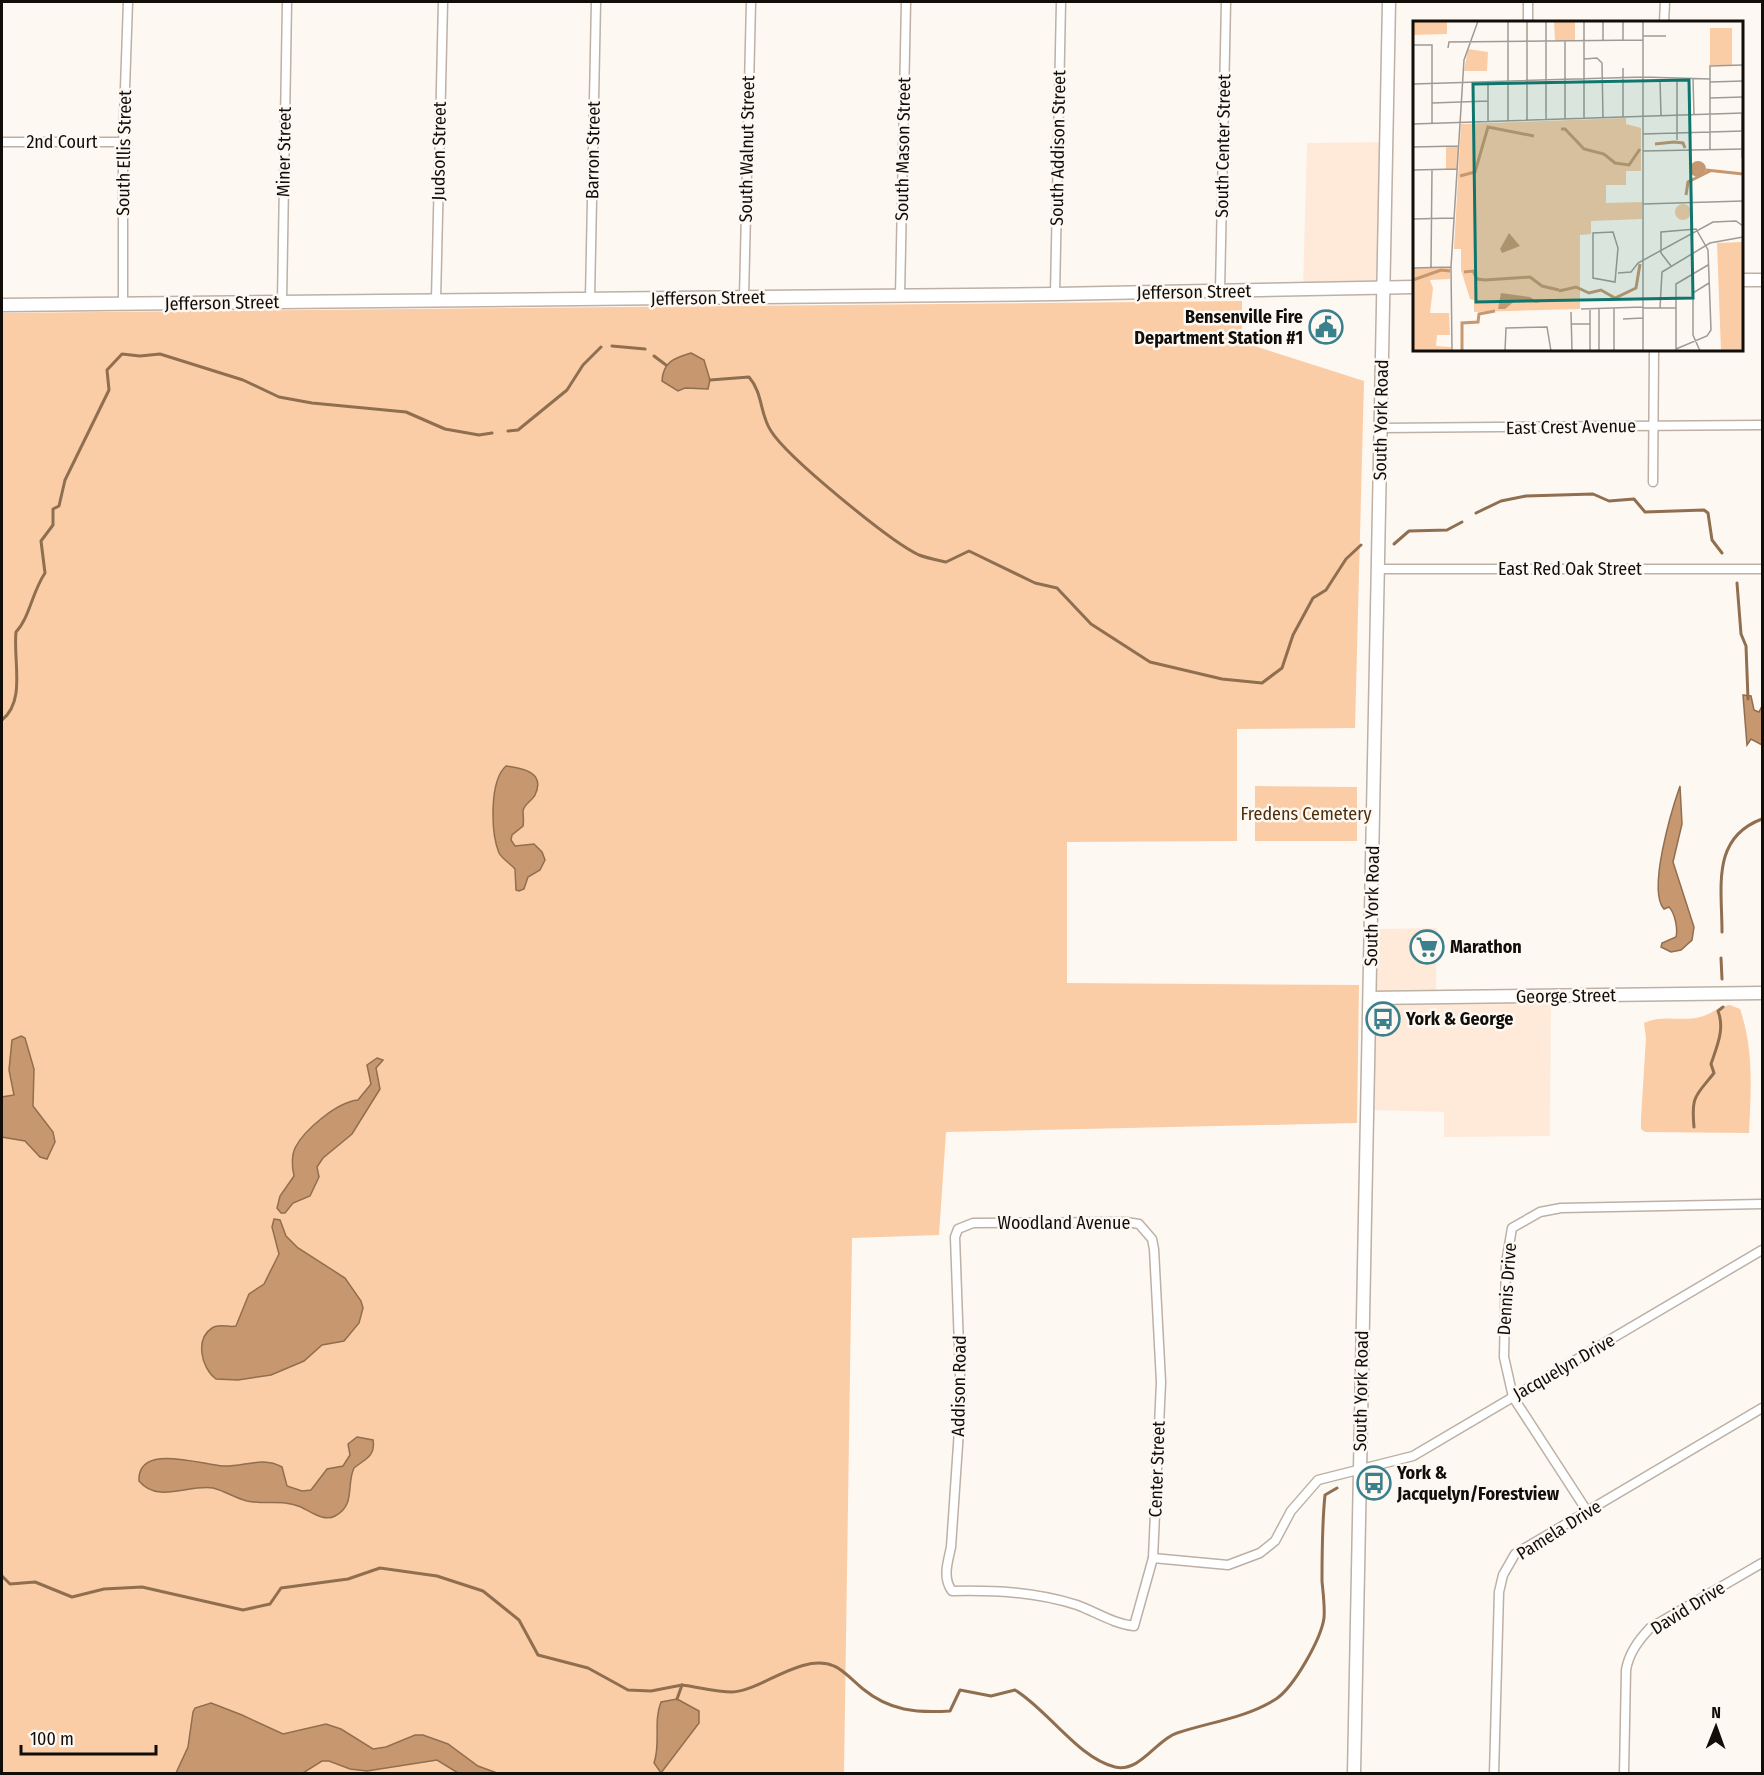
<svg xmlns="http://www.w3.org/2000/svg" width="1764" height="1775" font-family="'Fira Sans Condensed',sans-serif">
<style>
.built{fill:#ffead9}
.green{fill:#facda6}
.water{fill:#c7986f;stroke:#906e50;stroke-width:1.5}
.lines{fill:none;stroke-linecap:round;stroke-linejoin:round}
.stream{stroke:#906e50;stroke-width:3}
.street-casing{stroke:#bdb0a5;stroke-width:11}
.secondary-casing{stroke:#bdb0a5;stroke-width:15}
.street{stroke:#fff;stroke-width:8}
.secondary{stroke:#fff;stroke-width:12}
.labels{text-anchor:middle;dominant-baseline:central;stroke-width:5;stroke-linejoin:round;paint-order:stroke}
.street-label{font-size:18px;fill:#110d09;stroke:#fef8f3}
.poi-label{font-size:18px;font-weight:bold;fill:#110d09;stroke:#fef8f3;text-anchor:start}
.park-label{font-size:18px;fill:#4e2e0d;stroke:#fef8f3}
.inset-river{fill:none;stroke:#c7986f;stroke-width:3}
.inset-road{fill:none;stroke:#9f9a95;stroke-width:1.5}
.view{fill:#0f766e;fill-opacity:0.15;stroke:#0f766e;stroke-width:3}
.inset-edge{fill:none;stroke:#110d09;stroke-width:3}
</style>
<rect width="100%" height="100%" fill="#fef8f3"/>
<!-- built -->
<g class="built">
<polygon points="1385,142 1382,285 1303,287 1307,143"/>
<polygon points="1437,928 1436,996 1372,996 1374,929"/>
<polygon points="1551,997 1550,1136 1444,1137 1444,1112 1370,1110 1372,1000"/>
</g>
<!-- green -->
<g class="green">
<polygon points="1242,301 1242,342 1364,381 1355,728 1237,729 1237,841 1067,842 1067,983 1359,985 1357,1123 946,1132 939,1235 852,1238 844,1773 2,1773 2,313"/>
<polygon points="1255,786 1357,787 1357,841 1255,841"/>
<path d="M1730,1005l10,4c14,41 11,81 9,124l-104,-1 -4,-3v-11l5,-80 -2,-15c19,-9 37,-1 56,-6 13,-3 14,-9 30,-12z"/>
</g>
<!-- water -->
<g class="water">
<path d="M691,353l13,7 6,20 -2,9 -23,-1 -7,3 -16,-10c1,-20 13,-23 29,-28z"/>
<polygon points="1743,695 1751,696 1754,710 1759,712 1762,706 1762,745 1751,739 1747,745"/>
<path d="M506,766c16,2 40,6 29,29 -3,6 -11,9 -12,16 0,5 1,10 0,15l-11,9 -1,5 4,6 19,-2 8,8 3,8 -5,10 -12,7 -4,12 -5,2 -3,-1 -1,-21c-5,-6 -12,-9 -16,-16 -8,-20 -10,-72 7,-87z"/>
<path d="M1680,786l2,38 -9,38 21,65 -2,13 -11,10 -10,2 -10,-5 1,-4 14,-6c2,-8 -1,-24 -7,-30l-5,2c-17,-18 8,-100 16,-123z"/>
<polygon points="21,1036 25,1038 34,1069 33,1106 53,1132 55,1142 47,1159 40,1157 25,1141 2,1137 2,1097 14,1095 9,1070 12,1040"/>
<path d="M377,1058l6,2 -7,8 4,21 -28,45 -29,24 -6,9 2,10 -9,19 -17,7 -8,10h-4l-4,-5 3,-12 14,-20c-2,-9 -3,-19 1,-28 9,-18 42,-46 63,-48l13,-16 -4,-19z"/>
<path d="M274,1219l6,1 6,16 12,12 47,30 16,23 2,7 -4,15 -15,18 -22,4 -18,16 -33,14 -33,5 -22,-1c-15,-11 -21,-40 -4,-51 8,-5 17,0 24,-2l13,-32 15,-10 15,-30 -7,-27z"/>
<path d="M357,1437l16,3c3,16 -8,19 -19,28 -8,17 2,37 -19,48 -10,6 -24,-4 -34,-9 -19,-8 -34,-2 -54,-6 -12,-3 -22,-10 -34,-13 -24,-4 -55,16 -74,-7 -2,-39 63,-16 84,-15 21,1 39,-10 59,1l5,19 15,5 9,-1 16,-21 16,-3 7,-11 -2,-11z"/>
<path d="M677,1699l22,12v12l-38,50 -7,-10c7,-20 -1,-41 7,-61z"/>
<polygon points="211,1703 242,1715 283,1734 326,1724 341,1729 373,1749 386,1747 415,1735 423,1735 448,1744 478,1766 497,1773 458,1773 437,1760 367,1771 350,1769 329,1761 322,1761 303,1773 176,1773 188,1747 193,1712 195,1708"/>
</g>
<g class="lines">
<!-- stream -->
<g class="stream">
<polyline points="612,346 645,349"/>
<polyline points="654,356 666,365"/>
<path d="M710,380l39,-3c14,16 11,38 22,54 16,26 120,111 148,124 8,3 18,5 27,7l23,-11 66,32 22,5 34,36 59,38 72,17 40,4 20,-15 11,-33 20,-37 13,-8 20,-31 15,-14"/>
<polyline points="508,431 518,430 567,390 583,365 601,347"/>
<polyline points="1476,513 1501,501 1526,496 1593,494 1609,501 1634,499 1645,512 1704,510 1708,513 1712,540 1722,553"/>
<polyline points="1394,544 1409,531 1447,530 1462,522"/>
<polyline points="1737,583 1741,634 1746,646 1748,699"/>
<path d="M2,720c24,-19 11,-59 14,-88 14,-15 16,-40 29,-59l-4,-32 12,-16v-16l6,-3 6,-26 44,-90 -2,-20 15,-16 18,2 20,-2 83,26 36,17 33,6 94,9 39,17 34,6 13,-2"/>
<path d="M1722,932c0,-45 -11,-94 40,-113"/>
<polyline points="1721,958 1722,979"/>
<path d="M1694,1127c-3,-32 2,-31 20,-54l-3,-9c6,-18 14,-35 7,-53l5,-4"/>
<polyline points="2,1576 10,1584 35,1582 72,1597 104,1589 142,1587 243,1610 270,1604 281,1588 348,1579 380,1568 437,1576 483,1591 519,1620 538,1655 588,1668 628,1690 651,1691 682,1685"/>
<path d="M677,1699l5,-14c16,2 34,7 50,7 27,0 70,-40 102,-26 10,4 20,16 29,23 27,22 53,24 87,22l10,-21 31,6 24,-6c33,20 63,68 100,77 25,6 42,-28 62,-34 33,-11 69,-15 99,-34 18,-12 45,-60 48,-81 1,-12 -1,-25 -2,-37 0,-29 0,-57 3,-86l12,-7"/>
</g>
<defs>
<g id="street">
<polyline points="1528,22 1528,2"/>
<polyline points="1664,22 1665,2"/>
<polyline points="2,142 123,142"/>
<polyline points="1220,291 1226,2"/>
<polyline points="1055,294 1061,2"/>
<polyline points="900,296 906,2"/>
<polyline points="744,297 751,2"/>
<polyline points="590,298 596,2"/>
<polyline points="436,300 443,2"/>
<polyline points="282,302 287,2"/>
<polyline points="123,304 123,146 128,2"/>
<polyline points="1380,428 1762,425"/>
<polyline points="1653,482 1654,350"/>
<polyline points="1378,569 1762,569"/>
<path d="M1126,1222l13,2 13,15 2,10 7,133 -8,176 -19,68c-20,-2 -38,-14 -57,-21 -41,-13 -82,-15 -125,-14 -10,-14 -4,-29 -1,-44l10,-146 -6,-164 3,-8 15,-6z"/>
<polyline points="1587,1511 1513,1397 1504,1357 1506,1263 1512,1228 1540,1212 1561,1208 1762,1204"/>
<polyline points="1153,1558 1228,1565 1260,1553 1275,1541 1291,1511 1318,1480 1413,1456 1762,1250"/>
<polyline points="1494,1774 1499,1592 1503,1575 1515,1554 1762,1408"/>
<path d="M1624,1774l2,-104c3,-17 12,-29 24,-42l112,-65"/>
</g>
<g id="secondary">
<polyline points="1742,280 1762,280"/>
<polyline points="2,305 1055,294 1414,287"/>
<polyline points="1370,998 1762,993"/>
<polyline points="1354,1774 1389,2"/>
</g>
</defs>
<!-- street casing -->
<use href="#street" class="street-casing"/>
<!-- secondary casing -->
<use href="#secondary" class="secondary-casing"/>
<!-- street -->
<use href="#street" class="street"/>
<!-- secondary -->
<use href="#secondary" class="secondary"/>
</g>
<!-- icons -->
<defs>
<symbol id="civic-ring" viewBox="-11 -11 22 22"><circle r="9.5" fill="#fef8f3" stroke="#3b808d" stroke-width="1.5"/><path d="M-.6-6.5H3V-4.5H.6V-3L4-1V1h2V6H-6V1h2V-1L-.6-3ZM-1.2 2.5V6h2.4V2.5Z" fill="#3b808d"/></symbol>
<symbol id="supermarket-ring" viewBox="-11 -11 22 22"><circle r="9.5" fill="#fef8f3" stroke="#3b808d" stroke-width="1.5"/><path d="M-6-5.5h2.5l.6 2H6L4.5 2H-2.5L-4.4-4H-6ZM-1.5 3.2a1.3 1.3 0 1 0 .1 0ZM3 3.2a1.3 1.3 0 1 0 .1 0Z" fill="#3b808d"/></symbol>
<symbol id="bus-ring" viewBox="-11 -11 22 22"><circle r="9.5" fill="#fef8f3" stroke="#3b808d" stroke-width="1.5"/><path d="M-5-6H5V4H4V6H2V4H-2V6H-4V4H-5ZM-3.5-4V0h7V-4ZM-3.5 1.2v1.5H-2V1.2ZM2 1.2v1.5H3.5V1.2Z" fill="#3b808d"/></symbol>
</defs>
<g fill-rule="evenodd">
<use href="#civic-ring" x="1307" y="308" width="38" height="38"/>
<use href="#supermarket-ring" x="1408" y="928" width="38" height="38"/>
<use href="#bus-ring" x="1364" y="1000" width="38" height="38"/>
<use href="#bus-ring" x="1355" y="1464" width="38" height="38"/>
</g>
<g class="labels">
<!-- street labels -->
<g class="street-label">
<text x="62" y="142">2nd Court</text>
<text transform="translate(1223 146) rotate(-89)">South Center Street</text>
<text transform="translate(1058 148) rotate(-89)">South Addison Street</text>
<text transform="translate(747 149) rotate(-89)">South Walnut Street</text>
<text transform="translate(903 149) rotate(-89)">South Mason Street</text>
<text transform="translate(593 150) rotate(-89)">Barron Street</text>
<text transform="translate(439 151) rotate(-89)">Judson Street</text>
<text transform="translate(284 152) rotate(-89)">Miner Street</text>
<text transform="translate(124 153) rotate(-89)">South Ellis Street</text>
<text transform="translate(1194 292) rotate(-1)">Jefferson Street</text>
<text transform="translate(708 298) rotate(-1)">Jefferson Street</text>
<text transform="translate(222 303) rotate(-1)">Jefferson Street</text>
<text transform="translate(1381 420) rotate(-89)">South York Road</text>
<text transform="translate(1571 427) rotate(-1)">East Crest Avenue</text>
<text x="1570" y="569">East Red Oak Street</text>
<text transform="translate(1372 906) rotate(-89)">South York Road</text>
<text transform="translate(1566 996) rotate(-1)">George Street</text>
<text x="1064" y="1223">Woodland Avenue</text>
<text transform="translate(1507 1289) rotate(-86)">Dennis Drive</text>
<text transform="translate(1564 1367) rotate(-30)">Jacquelyn Drive</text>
<text transform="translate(959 1386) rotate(-89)">Addison Road</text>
<text transform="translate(1361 1391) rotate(-89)">South York Road</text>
<text transform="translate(1157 1469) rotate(-88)">Center Street</text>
<text transform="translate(1559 1530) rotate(-32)">Pamela Drive</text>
<text transform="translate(1688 1608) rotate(-32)">David Drive</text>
</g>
<!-- poi labels -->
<g class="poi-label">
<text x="1303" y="317" text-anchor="end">Bensenville Fire<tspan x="1303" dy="21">Department Station #1</tspan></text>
<text x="1450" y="947">Marathon</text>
<text x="1406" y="1019">York &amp; George</text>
<text x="1397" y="1473">York &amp;<tspan x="1397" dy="21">Jacquelyn/Forestview</tspan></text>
</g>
<!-- park labels -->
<g class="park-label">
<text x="1306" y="814">Fredens Cemetery</text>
</g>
</g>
<!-- overview -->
<g transform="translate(1413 21)">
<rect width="330" height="330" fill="#fef8f3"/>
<path d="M0,0h34v13l-34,1zM141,0h21v20h-20zM297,7h22v37h-22zM55,28l20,3 -1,19h-23zM213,97v6l15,4v43h-15v14h-20v18l36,-1v17l-51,2v13l-11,1v74l-106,3v-12l-4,-1 -9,-29v-21h-7l7,-125zM46,125l-2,23 -11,1v-23zM262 191a8 8 0 1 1 16 0a8 8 0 1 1-16 0ZM330,221v109h-22l-4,-108zM0,247h37v11l-20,1 3,8 -3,25h19l1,22h-13l-1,11 15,1v4h-38z" fill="#facda6"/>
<path d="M277 148a8 8 0 1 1 16 0a8 8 0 1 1-16 0ZM96,212l11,13 -18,7 -2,-4zM88,272l29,4 9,6 -23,-3 -11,9h-7z" fill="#c7986f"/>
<path class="inset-river" d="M148,108h4l19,20 20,5 11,9 14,2 11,-16M242,123l19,-2 9,1 2,5M293,149l37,4M47,155l15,-4 13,-45 46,9M273,174l2,-13 22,-11M51,251l9,-1 4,8 8,1 45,-3 12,9 17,4M0,259l28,-10 9,1M146,270l17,-4 13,6 12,-3 14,8 21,-10 4,-24M49,330v-28l16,-1 1,-8 16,-3"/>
<path class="inset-road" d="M190,0v19M210,0v19M230,15h23M0,24h19v78M35,27l1,-6 194,-2M171,38l13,-1 5,5 1,55M280,58l1,36M247,59l1,36M75,61v39M297,61l33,-1M0,63l230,-7 67,2M297,77l33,-1M19,82l56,-2M210,96v-49M152,98v-78M171,98v-98M114,99v-99M133,99v-99M95,100v-100M0,103l330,-11M230,113l100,-3M264,119v-60M0,126l46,-1M297,129v-84l33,-1M230,130l100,-2M329,137v-45M0,149l44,-1M230,183l100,-3M0,198l41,-1M200,211l5,16 -3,34 -22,-4v-45zM258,245l-10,-13v-21l35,-3 12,21 3,80 -4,6 -31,13M18,246l1,-97M0,247l38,-1M205,252l13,-1 7,-9 75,-41 23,-1 7,5M186,287v43M201,287v43M230,287h33M247,287l2,-36 48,-29 33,-6M168,288l62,-2M177,289v41M158,291l1,39M210,298l20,-1M158,303h19M263,329v-66l32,-19M39,330l-1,-84 13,-207 14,-39M92,330l1,-23 41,-1 4,24M230,330v-330M287,330l-7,-16v-42l16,-10"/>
<path class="view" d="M276,59l4,218 -217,4 -3,-218z"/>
<rect width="330" height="330" class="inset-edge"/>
</g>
<!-- border -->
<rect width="1764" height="1775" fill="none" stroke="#110d09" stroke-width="6"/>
<!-- north arrow -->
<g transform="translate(1716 1727) rotate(1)" stroke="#fef8f3" stroke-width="4.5" paint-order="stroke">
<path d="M0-4.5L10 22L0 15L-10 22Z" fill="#110d09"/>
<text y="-9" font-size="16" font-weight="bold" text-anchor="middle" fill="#110d09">N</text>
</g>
<!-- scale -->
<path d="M21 1745v9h135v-9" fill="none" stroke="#110d09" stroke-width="3"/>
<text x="30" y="1745" font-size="18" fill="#110d09" stroke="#fef8f3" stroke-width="4.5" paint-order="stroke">100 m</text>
</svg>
